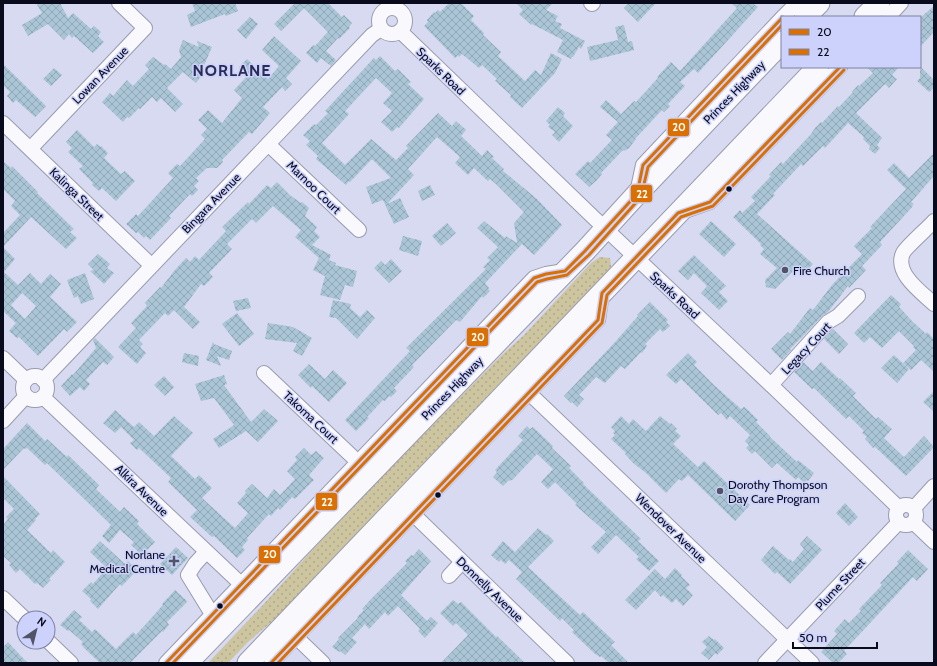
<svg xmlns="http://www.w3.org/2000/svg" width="937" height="666" font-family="Cabin,sans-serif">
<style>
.grass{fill:url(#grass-dots)}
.building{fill:url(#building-cross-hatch);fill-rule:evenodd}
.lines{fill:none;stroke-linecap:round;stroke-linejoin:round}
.minor-casing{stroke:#999bae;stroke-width:16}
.highway-casing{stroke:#999bae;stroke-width:23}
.minor{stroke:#f9f9fd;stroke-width:14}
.highway{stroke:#f9f9fd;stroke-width:21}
.bus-1-casing{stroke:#ccd2fc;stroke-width:6}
.bus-2-casing{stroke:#ccd2fc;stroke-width:6}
.bus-1{stroke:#da7004;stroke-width:3}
.bus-2{stroke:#da7004;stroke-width:3}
.bus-dot{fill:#090a1b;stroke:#ccd2fc;stroke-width:1.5}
.poi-dot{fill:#515366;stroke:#ccd2fc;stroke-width:1.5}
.labels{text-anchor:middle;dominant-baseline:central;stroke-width:3;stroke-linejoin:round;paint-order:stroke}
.street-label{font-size:12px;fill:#090a1b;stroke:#ccd2fc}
.poi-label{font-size:12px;fill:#090a1b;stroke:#ccd2fc;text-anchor:start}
.district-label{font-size:16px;font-weight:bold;letter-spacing:1px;fill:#2a2c55;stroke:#ccd2fc}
.line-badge{stroke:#ccd2fc;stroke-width:1.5}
.badge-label{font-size:11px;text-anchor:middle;font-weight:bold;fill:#fff}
</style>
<defs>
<pattern id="grass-dots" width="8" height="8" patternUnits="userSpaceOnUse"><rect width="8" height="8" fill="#cdc5a0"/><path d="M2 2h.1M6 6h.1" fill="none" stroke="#afa889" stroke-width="1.8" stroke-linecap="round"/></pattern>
<pattern id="building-cross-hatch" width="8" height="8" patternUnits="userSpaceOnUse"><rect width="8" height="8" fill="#aac5d6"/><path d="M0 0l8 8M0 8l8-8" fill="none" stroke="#91a8b7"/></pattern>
</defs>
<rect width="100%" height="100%" fill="#d7daf1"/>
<!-- grass -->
<polygon class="grass" points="600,257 610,258 611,266 607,276 283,612 248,642 228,663 208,663 262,606 353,505 503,354 524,335 591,263"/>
<!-- building -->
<g class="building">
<polygon points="36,3 60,3 68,18 73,13 91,29 94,26 101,32 98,36 104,42 93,53 74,36 72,38 69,34 64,40 48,24 28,36 22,25 42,13"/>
<polygon points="192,3 235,3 238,11 226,16 225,14 191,27 187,15 195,11"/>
<polygon points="295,3 328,3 342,17 344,15 352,23 349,27 350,28 339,39 338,38 326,51 336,60 331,66 321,58 317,63 306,53 313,45 315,46 328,32 304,8 281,31 274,24"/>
<polygon points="449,3 461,3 474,16 471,20 484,33 483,35 501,52 498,56 525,81 535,70 541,75 551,53 562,59 555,73 522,108 510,97 511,95 495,81 497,79 482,65 479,68 462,54 459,57 458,55 455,58 424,26 428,22 427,20 434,12 435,13 438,10 440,12"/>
<polygon points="516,3 553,3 546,10 558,16 555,21 562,24 560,28 585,41 581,49 579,47 573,57 572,57 571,59 557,52 563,40 532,24 531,25 519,14 523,10"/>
<polygon points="629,3 656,3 638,22 624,8"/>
<polygon points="731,3 753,3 758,7 698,73 694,69 680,82 685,86 668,104 670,106 664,112 662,110 635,139 636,139 629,148 624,151 623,150 601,173 602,174 596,181 589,187 587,185 575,174 588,161 590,163 612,140 606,135 618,122 600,107 606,100 621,114 634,101 636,102 658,78 657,77 671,62 680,71 737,8"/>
<polygon points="934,6 934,32 920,47 920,18"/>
<polygon points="250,17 258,24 246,39 237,30"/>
<polygon points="624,25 628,42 632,41 634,50 590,61 587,47 618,40 615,27"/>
<polygon points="274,36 301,61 286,78 292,84 285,91 282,87 263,107 270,113 252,134 249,132 222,160 223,162 217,168 207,168 196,178 199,181 194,186 198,190 192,196 190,194 169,216 171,218 150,240 146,236 144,238 138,232 136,233 126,224 136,214 138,216 173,178 168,173 177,164 180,166 205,139 201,135 207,129 198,120 208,110 222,123 242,98 234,90 248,75 239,67 247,59 268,79 279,66 262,50"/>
<polygon points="183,40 199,47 197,41 212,47 202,70 204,72 196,83 183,72 167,88 183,104 175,112 161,98 157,102 152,97 140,109 139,108 129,118 127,117 123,122 102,102 110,93 113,96 127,80 133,86 149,69 145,65 153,57 164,65 165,64 171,69 181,57 179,50"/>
<polygon points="380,56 395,71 398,69 411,82 408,84 424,99 399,128 397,127 392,132 381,122 392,111 383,103 392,93 376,78 345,111 349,114 322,143 345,165 371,139 396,160 408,148 406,146 438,113 452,126 456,121 466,130 461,136 482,156 487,150 494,157 492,158 504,169 503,171 537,199 562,225 534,255 522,244 485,283 489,288 488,289 490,291 483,298 482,296 460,322 456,320 412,365 414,367 394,388 397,391 391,397 389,396 385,401 383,400 367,417 369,418 356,431 345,420 410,351 406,348 486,269 483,267 490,260 487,258 498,247 477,228 484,221 505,238 506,236 517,243 514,223 524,212 496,184 490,179 488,181 474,168 468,175 455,163 460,157 437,137 408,169 414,175 387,204 400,198 409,217 394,224 383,200 372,204 366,187 391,178 373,160 371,160 350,182 349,181 346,185 316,159 318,156 306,145 310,141 303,135 314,124 316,125 328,113 325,111 374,58 376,60"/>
<polygon points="3,64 46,106 35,117 16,100 13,103 7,96 10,92 3,85"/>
<polygon points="920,66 934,80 934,88 929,92 917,81 920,78"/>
<polygon points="867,67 899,67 892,75 897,79 889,88 885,84 856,113 882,138 877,145 880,148 875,154 869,149 870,146 863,139 864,137 848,123 825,148 823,146 803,166 801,164 773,194 775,195 757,214 813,264 804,273 798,266 775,289 766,287 765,280 777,268 760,254 764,249 760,245 761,244 733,217 740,210 742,213 755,201 751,197 771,176 769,175 781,162 783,164 811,134 815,128 821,122 822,123 838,106 839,107 853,92 852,92 858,85 859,86 873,73"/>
<polygon points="54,68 62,75 51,86 43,79"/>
<polygon points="558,107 565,113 563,116 573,126 559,142 552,135 555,132 548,127 550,125 546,121"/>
<polygon points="77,130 94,147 97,144 101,147 101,146 108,153 104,158 121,174 125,171 135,181 116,201 102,188 99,191 92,185 93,183 79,169 83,166 68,152 72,148 66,142"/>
<polygon points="934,153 934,176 911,202 914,204 912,205 913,206 880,242 882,245 862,266 866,270 849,288 848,286 828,312 822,316 805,334 790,349 791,350 782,360 771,349 788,332 790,334 810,308 813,310 832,285 862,254 854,246 872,228 870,227 906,189 887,170 894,163 909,178"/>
<polygon points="3,161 11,168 12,166 38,192 37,193 74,229 70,232 77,238 66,249 31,217 3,247 3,233 20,215 11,206 15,201 3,189"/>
<polygon points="277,182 291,196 301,203 302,202 309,208 305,216 317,227 314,231 320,237 312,245 331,255 329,260 336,263 335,265 357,271 353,287 345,285 340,300 320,295 325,276 313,270 319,258 295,237 301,230 273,206 256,223 252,219 227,244 232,249 209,273 213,277 204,286 201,284 184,307 200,322 193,329 174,310 168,316 165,313 139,340 143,344 140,347 146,353 137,364 128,356 118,347 136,328 131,323 147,306 145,303 160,287 161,288 174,271 186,258 190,262 195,256 199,260 226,231 222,227 248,202 249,204 267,185 271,188"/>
<polygon points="430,185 435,195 422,201 418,191"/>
<polygon points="711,221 736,244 724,257 699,234"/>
<polygon points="447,223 456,233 441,246 432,236"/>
<polygon points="403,236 422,241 418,256 399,250"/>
<path d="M3,247l12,12 -11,13 14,13 12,-12 11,11 9,-10 11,10 -11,13 27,25 -10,10 -3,-3 -26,27 -19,-19 -2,1 -8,-7 7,-8 -12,-11 -1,1zM22,293l14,13 -11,13 -14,-14z"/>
<polygon points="98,254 110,264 107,268 114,273 104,284 90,271 94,270 88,264"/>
<polygon points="694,255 726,286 719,292 728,301 719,310 701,293 707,286 694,273 688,280 678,271"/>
<polygon points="391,259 402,271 389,283 374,268 381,261 385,265"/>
<polygon points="85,273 94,299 81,304 78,296 74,298 67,280"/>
<polygon points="891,295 901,304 899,307 912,321 926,334 927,332 934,339 934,372 921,360 911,370 903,363 916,350 913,347 914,346 899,331 882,348 870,337 864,343 854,333"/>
<polygon points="248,298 251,308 236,311 233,301"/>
<polygon points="333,300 351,304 350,308 360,317 367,310 375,318 357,339 336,318 329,317"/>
<polygon points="650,302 668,320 666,322 670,326 663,332 660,329 645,344 647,346 642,353 641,352 625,369 621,366 605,383 596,377 579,395 584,399 577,407 572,402 571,403 564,396 616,341 638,316 637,315"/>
<polygon points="237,313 254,334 239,346 222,324"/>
<polygon points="268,323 293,327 312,338 302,356 293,351 297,343 265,339"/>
<polygon points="833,329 848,344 839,354 824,339"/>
<polygon points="95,338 114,357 107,365 103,362 86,380 90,384 84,391 80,387 70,396 61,386 72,374 73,375 96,348 93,340"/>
<polygon points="213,342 214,344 232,351 229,360 217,356 221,366 206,360"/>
<polygon points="184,353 199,356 198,366 182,362"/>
<polygon points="688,353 697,362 694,365 714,385 741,409 744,407 746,408 758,420 756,422 770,436 770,437 797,462 798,460 814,473 808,481 807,480 804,483 798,477 796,480 777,463 772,468 755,451 752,454 746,448 749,445 745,441 750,435 730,416 727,420 721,413 718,415 681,379 676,384 666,375"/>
<polygon points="894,355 909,369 897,383 881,368"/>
<polygon points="803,362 813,371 821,362 839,379 840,378 856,393 853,396 876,419 878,417 892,429 884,438 904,457 924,436 934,447 906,476 875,447 873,448 865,439 867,437 862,433 864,431 849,416 846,419 814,388 812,389 794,372"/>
<polygon points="309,364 325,379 333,370 347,383 329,402 312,386 311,388 298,375"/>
<polygon points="224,375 227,384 224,385 251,422 264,409 278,421 258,442 246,431 219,448 213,439 234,425 214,398 201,401 195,384"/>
<polygon points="164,376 174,387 165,396 154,385"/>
<polygon points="934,391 934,412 923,402"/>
<polygon points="115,410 134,427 139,422 154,436 174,416 193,433 171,456 195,479 199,475 212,488 202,498 235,528 248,513 237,503 246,493 245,491 252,484 267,498 274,489 280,495 295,479 287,471 297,460 295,457 304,448 311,455 316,451 324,458 309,475 314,480 295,499 292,497 280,510 278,508 271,516 269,514 247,538 248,540 242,547 245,550 237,558 214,536 212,537 190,517 197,510 168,482 171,478 139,448 137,450 130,443 134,440 121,427 115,433 103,423"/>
<polygon points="621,416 629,424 633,419 646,431 660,416 670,424 671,423 677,429 675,431 681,436 673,444 698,467 704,461 750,505 735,521 688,475 682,481 679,479 666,493 646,473 633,463 625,454 626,453 611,439 615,435 613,433 615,431 611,427"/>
<polygon points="27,423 45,441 47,439 67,457 68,455 99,485 96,489 120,512 124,507 139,521 137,524 155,542 142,555 131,545 134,542 120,530 109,543 102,536 111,525 47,463 45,465 27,448 25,449 24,448 3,470 3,449"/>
<polygon points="527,426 530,429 533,427 553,446 552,448 571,466 569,468 584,483 583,484 641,539 638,541 659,561 649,571 636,559 639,557 616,535 598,554 591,547 606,532 575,505 577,504 555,482 548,489 541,482 553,469 537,454 512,480 508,481 503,486 493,477 497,472 495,470 523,440 518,436"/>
<polygon points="3,476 40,514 35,519 36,520 27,530 51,553 53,550 65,562 49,579 51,580 43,588 37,583 35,584 20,569 16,573 9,565 11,563 3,556 3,525 8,519 6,517 14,509 3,498"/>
<polygon points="845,503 858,517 849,526 836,513"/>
<polygon points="538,528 546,535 547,534 554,541 528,567 580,615 583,612 602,630 615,642 611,645 629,663 609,663 601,656 600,657 595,654 572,632 574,630 562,618 560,621 516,579 522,572 509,560 505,564 501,560 499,562 491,555 503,541 515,552"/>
<polygon points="807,536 822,550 790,584 777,572 775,574 761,560 773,546 789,560 790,559 793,562 804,549 800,544"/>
<polygon points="100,541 125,564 128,561 137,570 122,586 120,584 98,609 90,601 91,599 82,591 91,582 93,584 107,568 90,552"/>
<polygon points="176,547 188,558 172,575 160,564"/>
<polygon points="419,549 431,561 401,595 427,621 431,617 438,623 425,638 418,631 420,629 398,606 388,616 385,612 369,629 365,624 352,638 357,642 345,655 340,651 339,652 332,647 339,639 338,638 358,618 357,617 364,610 362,609 371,599 407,563 405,561 411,555 413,556"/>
<polygon points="908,550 928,569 917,581 913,577 844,651 847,654 838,663 833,663 821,652 837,634 834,631 845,619 849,623 861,611 859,609 882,585 880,583 899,563 897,562"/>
<polygon points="675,568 682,575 681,576 690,585 686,588 693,595 683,606 676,599 672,603 663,595 661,597 655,590 636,610 625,600 655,569 665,579"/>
<polygon points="175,590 187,601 186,603 167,622 169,625 163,632 162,631 130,663 100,663 83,647 84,647 81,644 83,642 69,630 68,631 60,625 74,610 82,617 79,620 92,632 95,629 116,649 133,632 136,635 163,605 162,604"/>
<polygon points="453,600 458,604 461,602 496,637 497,636 525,663 441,663 468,635 456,623 453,626 440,613"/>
<polygon points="709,636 714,640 715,639 724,648 717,655 715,653 709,660 701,653 707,647 702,642"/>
<polygon points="8,642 19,654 28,663 3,663 3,647"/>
</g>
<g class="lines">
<defs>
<g id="minor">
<polyline points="591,3 592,4 593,3"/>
<circle cx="392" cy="21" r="13"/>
<polyline points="783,17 797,3"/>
<polyline points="888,17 901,3"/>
<polyline points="400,31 593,217 771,385 899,508"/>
<polyline points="3,123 151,265"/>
<polyline points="268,144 359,230"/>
<polyline points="31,148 145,28 119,3"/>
<polyline points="637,193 643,165 782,18"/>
<polyline points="682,212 710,202 840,67"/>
<path d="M934,221c-6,7 -28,26 -31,32 -9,20 18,39 31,51"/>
<polyline points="3,358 26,380"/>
<polyline points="264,373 358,462"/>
<circle cx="35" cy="388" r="12"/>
<polyline points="43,380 372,35 381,29"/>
<polyline points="771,385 828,322 838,316 858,296"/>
<polyline points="529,393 812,663"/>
<polyline points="43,397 241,584"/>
<polyline points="3,421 26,396"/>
<circle cx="906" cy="515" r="10"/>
<polyline points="914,508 934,486"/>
<polyline points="413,514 567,663"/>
<polyline points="913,522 934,542"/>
<polyline points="206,552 195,564 188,575 212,614"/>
<polyline points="449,576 462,562"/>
<polyline points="3,598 24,618"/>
<polyline points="296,637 323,663"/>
<polyline points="48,641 71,663"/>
<polyline points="166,663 534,278 546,274 565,271"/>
<polyline points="271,663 598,320 602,293"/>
<polyline points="765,663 899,522"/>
</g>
<g id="highway">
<polyline points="805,17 819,3"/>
<polyline points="865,17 879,3"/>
<polyline points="187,663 585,251 637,194 782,42"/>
<polyline points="248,663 818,67"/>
</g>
</defs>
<!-- minor casing -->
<use href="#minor" class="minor-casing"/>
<!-- highway casing -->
<use href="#highway" class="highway-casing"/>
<!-- minor -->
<use href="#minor" class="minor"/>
<!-- highway -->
<use href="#highway" class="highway"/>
<defs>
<g id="bus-1">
<polyline points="166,663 534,278 546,274 565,271 585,251 637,194 643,165 782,18"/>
<polyline points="271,663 598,320 602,293 678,213 710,202 840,67"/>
</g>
<g id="bus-2">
<polyline points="173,663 537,282 547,279 567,275 589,255 641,197 648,167 782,25"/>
<polyline points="278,663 602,323 607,295 681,217 713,206 844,70"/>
</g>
</defs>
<!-- bus-1 casing -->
<use href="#bus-1" class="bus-1-casing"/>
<!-- bus-2 casing -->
<use href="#bus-2" class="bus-2-casing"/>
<!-- bus-1 -->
<use href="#bus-1" class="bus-1"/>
<!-- bus-2 -->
<use href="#bus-2" class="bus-2"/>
</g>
<!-- markers -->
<g class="bus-dot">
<circle cx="729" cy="189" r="3.5"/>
<circle cx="438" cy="495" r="3.5"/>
<circle cx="220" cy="606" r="3.5"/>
</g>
<g class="poi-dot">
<circle cx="785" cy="270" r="4"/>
<circle cx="720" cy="491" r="4"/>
<path d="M172 555h4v4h4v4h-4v4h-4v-4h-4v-4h4z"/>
</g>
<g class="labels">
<!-- street labels -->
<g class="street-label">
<text transform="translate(441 71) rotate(44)">Sparks Road</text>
<text transform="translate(100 75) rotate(-46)">Lowan Avenue</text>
<text transform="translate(734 92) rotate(-46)">Princes Highway</text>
<text transform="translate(314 187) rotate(44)">Marnoo Court</text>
<text transform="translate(77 194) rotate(44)">Kalinga Street</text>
<text transform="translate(211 203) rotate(-46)">Bingara Avenue</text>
<text transform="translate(675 295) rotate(43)">Sparks Road</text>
<text transform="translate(806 348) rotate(-47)">Legacy Court</text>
<text transform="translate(452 388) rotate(-46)">Princes Highway</text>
<text transform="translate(311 417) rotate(43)">Takoma Court</text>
<text transform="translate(142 490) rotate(44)">Alkira Avenue</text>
<text transform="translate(671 528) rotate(44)">Wendover Avenue</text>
<text transform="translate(840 584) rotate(-47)">Plume Street</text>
<text transform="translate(490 589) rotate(44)">Donnelly Avenue</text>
</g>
<!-- poi labels -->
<g class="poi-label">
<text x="793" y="270">Fire Church</text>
<text x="728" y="484">Dorothy Thompson<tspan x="728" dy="14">Day Care Program</tspan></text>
<text x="165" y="554" text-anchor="end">Norlane<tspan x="165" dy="14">Medical Centre</tspan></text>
</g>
<!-- district labels -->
<g class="district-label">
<text x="232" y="70">NORLANE</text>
</g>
</g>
<g class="line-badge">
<rect x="667" y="118" width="23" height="19" rx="4" fill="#da7004"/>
<rect x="630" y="184" width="23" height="19" rx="4" fill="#da7004"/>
<rect x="466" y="327" width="23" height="20" rx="4" fill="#da7004"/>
<rect x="315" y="492" width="23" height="19" rx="4" fill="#da7004"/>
<rect x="258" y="545" width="23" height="19" rx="4" fill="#da7004"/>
</g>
<g class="badge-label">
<text x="679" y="131">20</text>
<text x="642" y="198">22</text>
<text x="478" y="341">20</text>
<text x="327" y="506">22</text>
<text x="270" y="558">20</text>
</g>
<!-- border -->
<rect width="937" height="666" fill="none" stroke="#090a1b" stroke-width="8"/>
<!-- legend -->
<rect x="781" y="16" width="140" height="52" fill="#ccd2fc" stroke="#7e82a2"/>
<rect x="789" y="29" width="20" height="6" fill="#da7004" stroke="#7e82a2"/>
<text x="817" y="36" font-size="12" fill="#090a1b">20</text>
<rect x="789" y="49" width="20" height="6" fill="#da7004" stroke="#7e82a2"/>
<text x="817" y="56" font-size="12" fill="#090a1b">22</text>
<!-- north arrow -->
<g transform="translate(36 630) rotate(35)"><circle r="19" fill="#ccd2fc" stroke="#7e82a2"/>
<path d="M0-3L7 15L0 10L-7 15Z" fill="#515366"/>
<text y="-6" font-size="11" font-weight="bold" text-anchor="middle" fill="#090a1b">N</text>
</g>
<!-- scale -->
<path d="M793 642v6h84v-6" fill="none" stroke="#090a1b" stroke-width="2"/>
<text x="799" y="642" font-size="12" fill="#090a1b" stroke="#ccd2fc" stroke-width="3" paint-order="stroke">50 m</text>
</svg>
